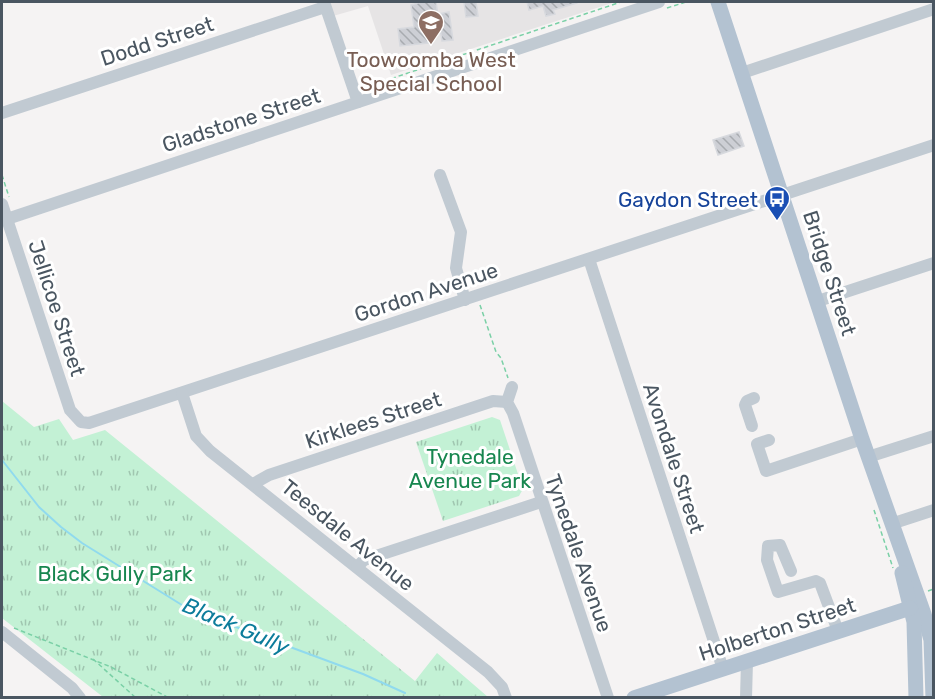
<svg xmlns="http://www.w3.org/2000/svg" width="935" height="699" font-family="Rubik,sans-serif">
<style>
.education{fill:#e6e4e5}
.park{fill:url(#park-tufts)}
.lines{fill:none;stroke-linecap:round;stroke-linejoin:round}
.stream{stroke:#90daee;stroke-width:2}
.building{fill:url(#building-back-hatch);stroke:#d7d9de;stroke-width:1.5}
.path{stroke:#7ad0a6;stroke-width:1.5;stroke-dasharray:4.5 3;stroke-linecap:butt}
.minor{stroke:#c1cad2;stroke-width:12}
.major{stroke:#b3c2d1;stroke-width:15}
.labels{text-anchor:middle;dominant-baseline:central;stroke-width:6;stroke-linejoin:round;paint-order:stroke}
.street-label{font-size:21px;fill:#4a5661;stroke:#fff}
.education-label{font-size:21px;fill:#785e54;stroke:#fff}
.transit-label{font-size:21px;fill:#164399;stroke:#fff;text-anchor:end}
.park-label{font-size:21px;fill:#17864f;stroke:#fff}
.water-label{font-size:22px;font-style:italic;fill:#0c7c9b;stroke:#fff}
</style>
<defs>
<pattern id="park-tufts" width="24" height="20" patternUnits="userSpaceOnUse" patternTransform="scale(1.5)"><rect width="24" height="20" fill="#c3f1d5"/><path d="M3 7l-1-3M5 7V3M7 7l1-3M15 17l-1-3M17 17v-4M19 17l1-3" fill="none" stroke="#a0c6b0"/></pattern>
<pattern id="building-back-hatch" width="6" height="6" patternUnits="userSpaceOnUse" patternTransform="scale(1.5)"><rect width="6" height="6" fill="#cdcfd5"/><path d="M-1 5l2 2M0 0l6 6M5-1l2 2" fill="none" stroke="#a8abb0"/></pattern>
</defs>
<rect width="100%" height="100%" fill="#f5f3f3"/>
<!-- education -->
<polygon class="education" points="328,2 615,2 391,75 368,6 333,16"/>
<!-- park -->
<g class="park">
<polygon points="2,401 34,427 59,419 73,440 105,430 415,681 437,653 488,697 103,697 2,618"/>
<polygon points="492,417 500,420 523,489 519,496 443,521 416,442"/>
</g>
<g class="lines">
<!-- stream -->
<polyline class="stream" points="2,460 39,507 61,527 82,543 190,610 363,674 405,693"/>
</g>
<!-- building -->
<g class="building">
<polygon points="421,2 436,2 438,16 425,18 428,43 400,46 398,29 414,27 411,5"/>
<polygon points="464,2 476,2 478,16 466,17"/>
<polygon points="527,2 577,2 577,3 553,10 555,14 546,16 543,6 529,10"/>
<polygon points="449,12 453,40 442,41 438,14"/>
<polygon points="739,132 744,146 718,155 713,140"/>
</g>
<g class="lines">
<!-- path -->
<g class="path">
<polyline points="667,8 686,2"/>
<polyline points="363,88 621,2"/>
<polyline points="2,175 9,197"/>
<polyline points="480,305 496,352 501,358 508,378"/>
<polyline points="874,510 893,568"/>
<polyline points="928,591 934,589"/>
<polyline points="14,628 111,667 169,698"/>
<polyline points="93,659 136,698"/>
</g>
<!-- minor -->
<g class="minor">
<polyline points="324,2 358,102"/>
<polyline points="742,73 934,9"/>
<polyline points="2,113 325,7"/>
<polyline points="440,175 461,232 456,268 465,300"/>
<polyline points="2,204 70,410 81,422 89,423 934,145"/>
<polyline points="7,219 659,2"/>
<polyline points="589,259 723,669"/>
<polyline points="818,301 934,263"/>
<polyline points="512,387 507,402 513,413 608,698"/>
<polyline points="182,393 196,436 210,451 488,672 502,687 506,698"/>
<polyline points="752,426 745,405 747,401 754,398"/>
<polyline points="769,440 757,444 766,471 862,439"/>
<polyline points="868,457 934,436"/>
<polyline points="253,484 269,475 493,401 507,402"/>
<polyline points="891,524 934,510"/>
<polyline points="357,567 364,560 541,502"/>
<polyline points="791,571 780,545 768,546 767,560 778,592 816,581 820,583 838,631"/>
<polyline points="2,632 72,688 80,698"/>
<polyline points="746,698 747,661"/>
</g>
<!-- major -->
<g class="major">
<polyline points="718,2 862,439 924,614 931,640 933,698"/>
<polyline points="902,573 914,622 916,698"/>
<polyline points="634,698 910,608"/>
</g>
</g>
<!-- icons -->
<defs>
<symbol id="school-pin" viewBox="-11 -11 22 30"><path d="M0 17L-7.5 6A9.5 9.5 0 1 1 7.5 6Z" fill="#8d6e63" stroke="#fff"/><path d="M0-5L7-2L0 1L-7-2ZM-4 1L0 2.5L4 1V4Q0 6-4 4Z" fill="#fff"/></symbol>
<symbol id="bus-pin" viewBox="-11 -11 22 30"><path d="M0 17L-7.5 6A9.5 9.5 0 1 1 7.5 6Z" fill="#1a4fb4" stroke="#fff"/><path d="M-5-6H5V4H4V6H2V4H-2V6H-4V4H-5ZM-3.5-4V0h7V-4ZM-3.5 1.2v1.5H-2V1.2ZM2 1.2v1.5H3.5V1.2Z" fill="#fff"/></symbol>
</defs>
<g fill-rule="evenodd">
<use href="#school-pin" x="416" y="8" width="30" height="40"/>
<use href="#bus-pin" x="762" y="184" width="30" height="40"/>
</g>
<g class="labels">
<!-- street labels -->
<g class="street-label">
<text transform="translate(157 41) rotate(-18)">Dodd Street</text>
<text transform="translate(241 120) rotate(-18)">Gladstone Street</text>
<text transform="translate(830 273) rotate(72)">Bridge Street</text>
<text transform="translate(426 292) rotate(-18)">Gordon Avenue</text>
<text transform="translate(57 308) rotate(72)">Jellicoe Street</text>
<text transform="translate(373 420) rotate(-18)">Kirklees Street</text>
<text transform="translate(674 458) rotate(72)">Avondale Street</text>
<text transform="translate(348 535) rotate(39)">Teesdale Avenue</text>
<text transform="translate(579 553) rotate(71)">Tynedale Avenue</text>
<text transform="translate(777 629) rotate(-18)">Holberton Street</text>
</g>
<!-- education labels -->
<g class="education-label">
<text x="431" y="59">Toowoomba West<tspan x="431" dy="24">Special School</tspan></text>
</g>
<!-- transit labels -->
<g class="transit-label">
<text x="758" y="199">Gaydon Street</text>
</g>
<!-- park labels -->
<g class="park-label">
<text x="470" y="456">Tynedale<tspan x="470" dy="24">Avenue Park</tspan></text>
<text x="115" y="573">Black Gully Park</text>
</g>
<!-- water labels -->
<g class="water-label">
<text transform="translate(236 626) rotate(23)">Black Gully</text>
</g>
</g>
<!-- border -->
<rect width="935" height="699" fill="none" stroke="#4a5661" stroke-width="6"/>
</svg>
